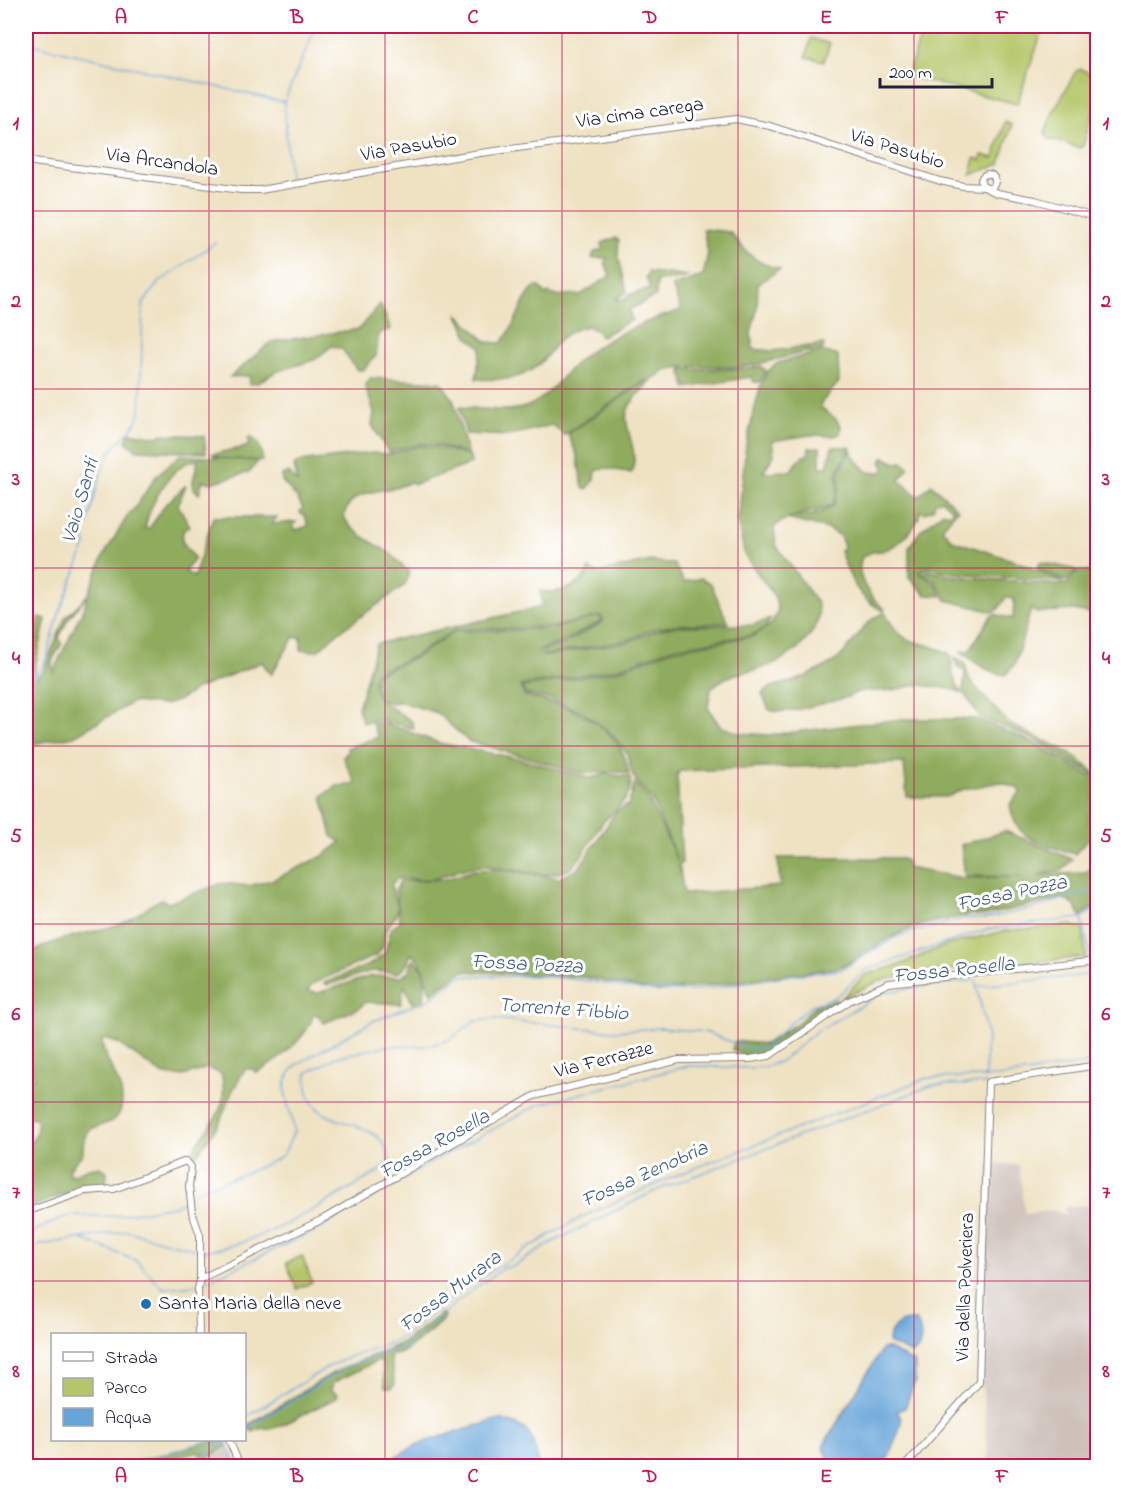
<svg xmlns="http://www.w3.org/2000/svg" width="1123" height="1492" font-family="'Indie Flower',sans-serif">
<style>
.industrial{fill:#cec1ba}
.green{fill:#b4c669;stroke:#6b7452;stroke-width:1.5}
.forest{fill:#8fab5d;stroke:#58664c;stroke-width:1.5;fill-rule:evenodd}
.water{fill:#67a5d9;stroke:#44648a;stroke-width:1.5}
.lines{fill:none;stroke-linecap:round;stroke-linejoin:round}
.stream{stroke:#67a5d9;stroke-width:1.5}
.secondary-casing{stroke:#88827f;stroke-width:8}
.secondary{stroke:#fff;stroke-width:6}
.grid{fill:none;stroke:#c2185b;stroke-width:1.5;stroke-opacity:0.55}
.poi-dot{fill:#1f6fb2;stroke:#fff;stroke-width:2}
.labels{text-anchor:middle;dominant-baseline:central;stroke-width:6;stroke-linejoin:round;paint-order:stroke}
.street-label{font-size:20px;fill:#22223b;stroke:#fff}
.poi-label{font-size:20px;fill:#22223b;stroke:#fff;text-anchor:start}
.water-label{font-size:21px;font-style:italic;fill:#415d82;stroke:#fff}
.neatline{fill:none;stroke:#c2185b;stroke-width:2}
.grid-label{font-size:20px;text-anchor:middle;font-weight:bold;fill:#c2185b}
</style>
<rect width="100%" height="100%" fill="#fff"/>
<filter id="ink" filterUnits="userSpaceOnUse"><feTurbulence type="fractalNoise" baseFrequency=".0167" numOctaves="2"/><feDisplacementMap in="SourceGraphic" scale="12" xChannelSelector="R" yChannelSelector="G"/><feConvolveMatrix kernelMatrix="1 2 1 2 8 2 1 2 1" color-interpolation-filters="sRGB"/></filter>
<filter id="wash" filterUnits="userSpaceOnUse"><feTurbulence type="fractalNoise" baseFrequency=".008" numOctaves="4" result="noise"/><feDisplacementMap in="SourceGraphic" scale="24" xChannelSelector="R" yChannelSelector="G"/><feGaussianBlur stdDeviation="1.35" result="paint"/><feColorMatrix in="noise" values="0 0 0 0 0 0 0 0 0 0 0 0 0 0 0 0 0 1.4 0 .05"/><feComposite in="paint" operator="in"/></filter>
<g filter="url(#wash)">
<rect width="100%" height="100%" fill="#efe2c3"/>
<!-- industrial -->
<g class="industrial">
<polygon points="988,1163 1019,1165 1025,1214 1054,1210 1065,1216 1065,1207 1097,1205 1097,1466 989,1466 982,1382"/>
<polygon points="227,1446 236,1466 196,1466 220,1453"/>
</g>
<!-- green -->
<g class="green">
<polygon points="924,26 1044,26 1017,104 907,76"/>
<polygon points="811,38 830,44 824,61 806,57"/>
<polygon points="1081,69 1097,76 1097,98 1083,146 1080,148 1049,139 1045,133 1051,116 1076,71"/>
<polygon points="1005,122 1012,125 1000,164 971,175 975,158 981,160 982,155 994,158"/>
<polygon points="1072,925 1083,929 1086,957 917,973 879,981 841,999 865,975 904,963 946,945 1005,931"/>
<polygon points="302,1256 312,1282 297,1289 286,1263"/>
</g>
<!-- forest -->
<g class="forest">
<path d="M703,229l27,3c17,21 22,30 50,37l-22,15 -1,26 -6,23 2,16 20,2 51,-7 -1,5c-26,3 -50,13 -76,17 -34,5 -70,-10 -98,16l-5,-1 -80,54 -12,-10 -44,11 -42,-2 -7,-27c20,1 50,7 69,-1 22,-10 34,-31 51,-46 28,-24 67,-39 102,-50l-9,-24 31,-10 5,-23z"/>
<path d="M615,238l4,2 -1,14 9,38 -12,8 11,-1 1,-4 23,-6 -4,-12 2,-5 40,4 -12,4 -19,1 -1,15 -27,14 3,10 -32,17 -3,-6 -10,-5c-36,8 -31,29 -57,45 -15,10 -37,9 -54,8l5,-32 -12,-9 -12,-25 30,29 14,1c16,-16 18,-42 35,-57h3l7,9 3,-2c10,7 19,-2 30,3l31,-20 -5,-14 3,-4h-16l2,-6 9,-3 -1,-6z"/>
<polygon points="380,304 391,329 379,333 376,356 363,370 357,370 342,349 332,346 314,360 275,372 258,383 249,384 250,376 230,377 271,342 359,329"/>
<path d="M822,351l16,5 1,26 -18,21v5l15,11 5,8 -1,7 -6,2 -24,-1 -38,6 2,14 -11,17 27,-1 13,-15 5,-1 1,-7 11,-1v20h7l5,-20h18l-13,26 1,14 -5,18c-20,9 -42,8 -59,22l2,18 41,58c9,29 -29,58 -55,65 -11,4 -25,4 -36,10 -5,2 -11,7 -15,11l-3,19 12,18 19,7 30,2 132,-16h77l54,23 65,38v50l-22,24c-33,-11 -60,-11 -65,-50l11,-12 -3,-4 -17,-6 -37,7 -17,8h-40l-3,-34 -224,8 -3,4 5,88 -3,1 5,30 96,-8 -2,-28h117l10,2 2,8 56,10 58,-1 -56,-1 -4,-31 44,-14 67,28 -9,11 -25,5 46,-2 13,-9v40l-16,12 -7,-11 -11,-7 -82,18 -9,-2c-28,6 -56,10 -82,24 -18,9 -33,24 -53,30l-179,24 -74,-15 -121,-6 -32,23 -11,-33 -9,-7 -5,12 -8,7 -27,-2 -43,14 -4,-2 45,-18 16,-12 6,-24 9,-8 -4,-31 4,-9 47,-2 28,-9 21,-1 64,9 18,-9 38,-57 13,-8 6,-22 13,16 29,62 -24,-59 -20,-25 -6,-23 -15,-19 -30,-22 -32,-13 -25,-5 -3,-7 94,-16 56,-21 81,-14 19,-12 6,-13 -3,-14 -30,-41 -7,-33 8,-78 14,-58 8,-16 10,-8z"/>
<polygon points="761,366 766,371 760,382 754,382 751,377 686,388 681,369 744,369"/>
<polygon points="370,378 441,382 453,399 468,455 438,445 419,444 388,452 372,425 374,412 365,386"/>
<path d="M645,382l3,2c-6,7 -15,15 -19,23 -10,17 13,44 2,66l-25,-5 -10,3 -1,9 -9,10 -3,-2 -6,-33 -9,-21z"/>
<polygon points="129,432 159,437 161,434 204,436 206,453 137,450 126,442"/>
<path d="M250,437c9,4 13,15 12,24l-42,-3 -8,-4 34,-7 3,-3 -1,-6z"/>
<path d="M419,446l18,1 33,9 1,8 -56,20 -5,-2c-21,13 -57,2 -66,33 3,17 36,30 48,40 7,6 10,13 18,16l-5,14 -66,47 -22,19 -16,-1v-13h-7l-23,38 -9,-13 -65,27 -20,12 -13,4 -31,-3 -59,34 -48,9v-95c12,-12 6,-20 13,-33l7,2 -11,48 1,12 8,-9 21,-52 23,-23 16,-40 24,-40 7,-7 21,-32 24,-21 78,6 -8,11 -39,11 -8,-3 -4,14 -7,-8 6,-26c-26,1 -49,46 -53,68l4,1 16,-24 21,-20 -8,20 12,21 -7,5 -1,10 13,18 -10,12 9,6 19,-60h64l-5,7 24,-2 -3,4 3,4 12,-4 -3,-11 -4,-1 -1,-3 3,-2 -6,-11 -15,-17v-6l7,-2 8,9 -3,-16 5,-4 72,-9 18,1zM87,595l-2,10 -32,67 -1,-11 10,-18 -3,-5 9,-19z"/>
<path d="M851,449l2,7 15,16 12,1 5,-5 -4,-6 3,-5 12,6 7,-1 6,5 -10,13 20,17 12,-13 27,25 -16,19 10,12 69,23 42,19 -117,-10 -19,-5 -8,5 16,12 6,12 -15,-1 -17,-18v-30l12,-17 22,-18 6,2 4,-4 -11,-10 -7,2 -1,6 -9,5 -5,-2c-1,17 -29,44 -46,40l-12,6c-8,19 8,41 23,52l-1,2c-26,-11 -35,-34 -44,-60l4,-5 -4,-10 -12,-7 -42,-10 31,-5 17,-8 5,-19v-14z"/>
<path d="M650,561l24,3 10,18 17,-4 10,6 17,39 -52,2 -22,4 -27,11 -83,15 -3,-4 20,-6 42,-23 -1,-6 -49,11 -97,2 -43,28 -39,16c-4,31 18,32 38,49l2,7 -32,-9 -19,3 -5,-15 18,-64 166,-37 -2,-16c19,3 41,-3 49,-22l8,4z"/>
<polygon points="1040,562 1077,570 1066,581 1037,568"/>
<path d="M927,570l19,5 111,10 10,-1 11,-13 19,1v43l-23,-5 -38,3 -5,-4 -16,55 -10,11c-14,-1 -35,-15 -44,-24h8l22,-35 4,-2 18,5 1,-20 -8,-2 -8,13 -5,2 -47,-12 -10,-18 -13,-9z"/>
<path d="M885,613c22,40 32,22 66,42l2,21 8,17c-13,-7 -31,-5 -46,-9 -9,4 -24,7 -35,7 -5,1 -12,-1 -18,0 -6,1 -11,5 -17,7 -20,4 -58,18 -76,12l-7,-16c8,-10 24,-10 35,-14 12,-5 27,-12 38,-19 19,-13 27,-42 50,-48z"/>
<path d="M599,616l3,5 -42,22 -21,7v4l6,2 82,-14 28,-11 21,-5 76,-1 19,-6 -7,10 -12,6 -80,13 -56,21 -96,17 5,10c43,9 97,27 104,78 -17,-6 -34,2 -51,-2l-110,-31 -31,-28 -35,-11 -12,1 -11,-5 -5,-11 2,-13 38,-16 42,-27 97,-2z"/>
<polygon points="955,657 965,663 969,680 1009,724 1068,752 1092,770 1097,777 1033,739 980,717 963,692 965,672 957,666"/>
<path d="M385,723l54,20 77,15 74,20 17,-4 23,3c4,21 -13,31 -26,44 -10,11 -24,43 -35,48 -25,13 -61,-4 -87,-3 -17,0 -33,9 -49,13 -12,2 -25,-2 -37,0l-5,6 7,22 -2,9 -11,14 -2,17 -6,8 -63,28 -7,8 11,2 53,-17 30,1 8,-6 3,-10 3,-1c14,11 10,30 8,43l-10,1 -9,-19 -3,19 -36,-2 -5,6 -36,15 -6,-8h-5c-4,21 -38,49 -57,58l-3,-4h-8l-13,23 -13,32 -26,36c-6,-21 42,-40 28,-86l-13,-6c-17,5 -28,12 -46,6l-45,-31 -12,-4 -3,1c1,25 25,41 19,68 -7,28 -39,4 -38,45l-14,16 1,7c12,-5 27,-15 37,-4l-1,15 -36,5 -44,17v-36l3,-3 -3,-2v-23c10,-6 13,-16 10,-27l-10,-1v-35l8,-5 -8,-24v-96c26,-21 65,-22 96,-34 13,-5 26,-18 40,-24l6,4 54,-20 27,3 26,-7 46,-22 20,-15 -9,-6 -10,-40 15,-10 19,-2 -13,-27 5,-5 -1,-4 31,-11 -6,-13z"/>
<polygon points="836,1000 840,1002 839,1006 816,1013 802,1030 764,1055 743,1055 732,1050 735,1041 765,1044 798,1023 815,1006"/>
<path d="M442,1313l3,2c-2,9 -33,30 -42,37 -4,3 -9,2 -13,4l5,28 -3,4 -7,-1 -3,-23 -4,-4c-15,9 -30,15 -45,23l-2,7 7,4 -2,4c-19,9 -37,19 -56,28 -11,5 -14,-2 -27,6l-2,-3 -6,4v-6l88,-54 69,-30z"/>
<polygon points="213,1440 225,1440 227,1446 196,1466 199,1457 206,1453 190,1453 153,1466 119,1466"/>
</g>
<!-- water -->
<g class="water">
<path d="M912,1321h4c7,11 7,27 -4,33l-24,-11v-3c3,-12 12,-20 24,-19z"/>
<path d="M882,1349h7l26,14v18l-10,27 -8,3c2,3 4,6 4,9 1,6 -14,43 -19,46 -19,1 -55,7 -59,-20z"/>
<path d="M499,1419c33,8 33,15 40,47h-147l2,-9 26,-14z"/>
</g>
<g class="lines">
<!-- stream -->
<g class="stream">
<polyline points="26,43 284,102 316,26"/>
<polyline points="284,103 289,177"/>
<path d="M26,694l20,-34 14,-49 26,-66 -2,-11c10,-24 11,-53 23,-76 9,-19 26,-24 33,-45l3,-109 15,-21 58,-41"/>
<polyline points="1082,919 1090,955 1098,955"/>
<polyline points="977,987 987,1034 985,1077"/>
<polyline points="822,1028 884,992 976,980 977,986 1098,974"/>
<path d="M191,1195l9,-6 42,-14 35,-16 7,-5 10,-23c-2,-25 -20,-43 2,-66l75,-43 58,-23 32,-23h82l47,5 51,9 51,1 99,-16 49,-5 58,-34 67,-18 18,1 47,-10 68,-20"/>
<polyline points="26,1235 67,1216 116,1216 174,1206 188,1198"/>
<polyline points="82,1239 137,1261 163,1288 196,1285"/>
<path d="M202,1251c60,-6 126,-50 178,-80l9,-10c-3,-53 -90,-22 -82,-88l30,-16 48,-11h43l21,-6 26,-19 19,-2 118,12 49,-3 44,4 47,18 18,-6 18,-19 24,-20 24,-8 29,-27 123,-41 93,-11 17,-11"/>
<polyline points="26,1255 39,1245 127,1231 197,1250"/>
<polyline points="200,1284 321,1228 430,1163 540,1104 688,1066 752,1068 768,1066 781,1061 819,1029"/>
<polyline points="244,1418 328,1367 354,1355 396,1341 474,1282 550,1235 582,1217 675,1176 927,1078 998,1077 1098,1062"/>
<polyline points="244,1430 350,1365 405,1346 468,1293 504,1268 514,1266 553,1242 655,1191 933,1085 985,1084 985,1082"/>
<polyline points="226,1442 236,1466"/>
<polyline points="120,1466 212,1440"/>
<polyline points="186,1466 225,1441"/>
</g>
</g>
</g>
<g filter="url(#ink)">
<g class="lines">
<defs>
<g id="secondary">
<polyline points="26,161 241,190 260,190 473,154 736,119 770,126 940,181 963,186 984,187"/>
<circle cx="988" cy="181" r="7"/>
<polyline points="986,188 997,193 1035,200 1098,218"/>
<polyline points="26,1212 85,1191 114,1189 186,1161 191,1167 189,1186 192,1212 200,1235 200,1279"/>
<polyline points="199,1334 198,1289 200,1279 323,1219 534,1096 679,1060 750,1059 769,1056 849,1001 889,983 1098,960"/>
<polyline points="229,1440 240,1466"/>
<polyline points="905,1466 979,1382 988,1082 1098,1065"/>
</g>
</defs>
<!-- secondary casing -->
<use href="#secondary" class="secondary-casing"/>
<!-- secondary -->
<use href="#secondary" class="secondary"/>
</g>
</g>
<!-- grid -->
<path class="grid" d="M209,26v1308M385,26v1440M562,26v1440M738,26v1440M914,26v1440M26,211h1072M26,389h1072M26,568h1072M26,746h1072M26,924h1072M26,1102h1072M26,1281h1072M209,1440v26"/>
<!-- markers -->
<circle class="poi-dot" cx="146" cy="1304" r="6"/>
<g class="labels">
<!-- street labels -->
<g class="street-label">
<text transform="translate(640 114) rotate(-8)">Via cima carega</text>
<text transform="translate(409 148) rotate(-10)">Via Pasubio</text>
<text transform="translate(897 150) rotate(17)">Via Pasubio</text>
<text transform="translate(162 163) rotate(8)">Via Arcandola</text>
<text transform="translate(604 1061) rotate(-14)">Via Ferrazze</text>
<text transform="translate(966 1287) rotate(-88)">Via della Polveriera</text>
</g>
<!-- poi labels -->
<g class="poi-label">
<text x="158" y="1304">Santa Maria della neve</text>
</g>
<!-- water labels -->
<g class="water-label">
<text transform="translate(81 501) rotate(-74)">Vaio Santi</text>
<text transform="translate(1012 894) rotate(-12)">Fossa Pozza</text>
<text transform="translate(527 965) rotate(3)">Fossa Pozza</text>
<text transform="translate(954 971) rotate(-6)">Fossa Rosella</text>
<text transform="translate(563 1010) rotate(4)">Torrente Fibbio</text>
<text transform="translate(435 1145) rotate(-29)">Fossa Rosella</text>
<text transform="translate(645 1175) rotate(-24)">Fossa Zenobria</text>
<text transform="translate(451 1292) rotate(-37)">Fossa Murara</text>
</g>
</g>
<!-- margin -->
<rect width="1123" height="1492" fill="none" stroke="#fff" stroke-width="66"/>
<!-- legend -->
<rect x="51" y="1333" width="195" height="108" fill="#ffffff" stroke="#a7a7b1" stroke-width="1.5"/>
<rect x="63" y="1352" width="30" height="9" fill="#ffffff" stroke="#a7a7b1" stroke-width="1.5"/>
<text x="105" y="1363" font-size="18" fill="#22223b">Strada</text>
<rect x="63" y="1378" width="30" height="18" fill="#b4c669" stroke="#a7a7b1" stroke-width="1.5"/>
<text x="105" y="1393" font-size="18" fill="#22223b">Parco</text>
<rect x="63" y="1408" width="30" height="18" fill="#67a5d9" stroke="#a7a7b1" stroke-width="1.5"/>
<text x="105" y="1423" font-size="18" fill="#22223b">Acqua</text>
<!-- scale -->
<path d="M880 78v9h112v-9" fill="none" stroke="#22223b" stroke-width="3"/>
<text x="889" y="78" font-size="18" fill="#22223b" stroke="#ffffff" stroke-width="4.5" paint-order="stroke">200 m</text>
<rect x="33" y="33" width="1057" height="1426" class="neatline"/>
<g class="grid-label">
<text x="121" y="23">A</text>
<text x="297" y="23">B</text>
<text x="473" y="23">C</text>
<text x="650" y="23">D</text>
<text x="826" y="23">E</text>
<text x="1002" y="23">F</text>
<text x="16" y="129">1</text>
<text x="1106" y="129">1</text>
<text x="16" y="307">2</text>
<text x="1106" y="307">2</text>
<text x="16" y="485">3</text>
<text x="1106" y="485">3</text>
<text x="16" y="664">4</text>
<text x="1106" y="664">4</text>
<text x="16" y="842">5</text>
<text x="1106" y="842">5</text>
<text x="16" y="1020">6</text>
<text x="1106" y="1020">6</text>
<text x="16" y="1198">7</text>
<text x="1106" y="1198">7</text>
<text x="16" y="1377">8</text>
<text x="1106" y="1377">8</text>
<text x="121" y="1482">A</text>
<text x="297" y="1482">B</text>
<text x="473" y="1482">C</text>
<text x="650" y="1482">D</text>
<text x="826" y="1482">E</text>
<text x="1002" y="1482">F</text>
</g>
</svg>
